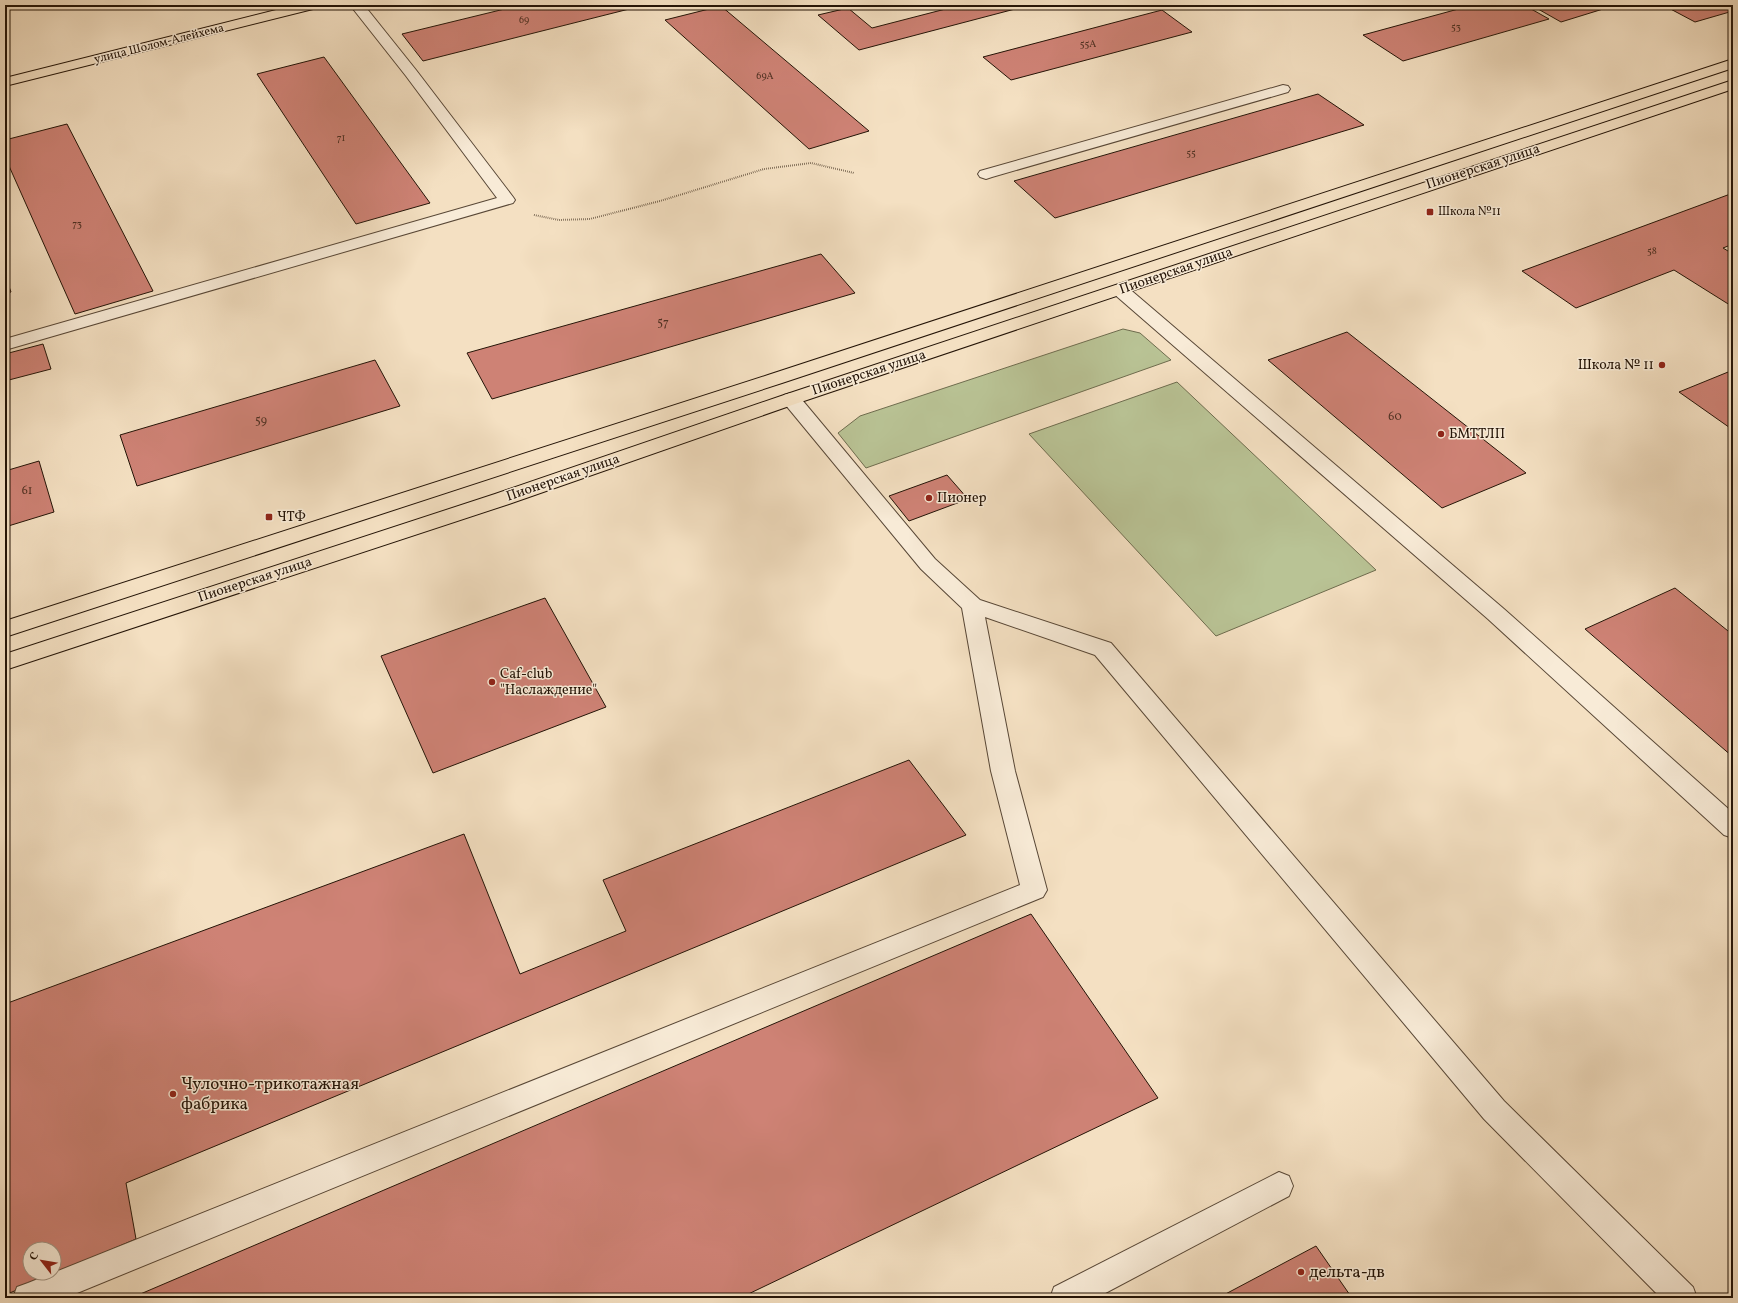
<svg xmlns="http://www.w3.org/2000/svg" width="1738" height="1303" font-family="Vollkorn,serif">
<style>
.green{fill:#b9c395;stroke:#6e6c4e}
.building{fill:#ce8275;stroke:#241407;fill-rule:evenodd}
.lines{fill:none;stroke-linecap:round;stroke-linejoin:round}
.minor-casing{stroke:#584736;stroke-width:2}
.major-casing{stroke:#241407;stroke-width:2}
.path{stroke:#241407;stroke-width:2;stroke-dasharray:0.5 1.5;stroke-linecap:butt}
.minor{fill:#f8ebd7;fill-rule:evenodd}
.major{fill:#f4e0c2;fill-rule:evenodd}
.poi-dot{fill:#8f2418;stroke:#f8ebd7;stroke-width:1.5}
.labels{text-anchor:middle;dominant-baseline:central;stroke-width:3;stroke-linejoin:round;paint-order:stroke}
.far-number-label{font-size:10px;fill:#4e3022}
.far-street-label{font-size:12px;fill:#241407;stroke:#f8ebd7}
.far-poi-label{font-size:12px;fill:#241407;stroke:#f8ebd7;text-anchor:start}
.number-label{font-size:12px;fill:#4e3022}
.street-label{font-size:14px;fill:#241407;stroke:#f8ebd7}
.poi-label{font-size:14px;fill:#241407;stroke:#f8ebd7;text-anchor:start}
.near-poi-label{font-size:17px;fill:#241407;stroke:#f8ebd7;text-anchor:start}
</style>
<rect width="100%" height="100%" fill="#f4e0c2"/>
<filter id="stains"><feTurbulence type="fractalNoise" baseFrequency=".005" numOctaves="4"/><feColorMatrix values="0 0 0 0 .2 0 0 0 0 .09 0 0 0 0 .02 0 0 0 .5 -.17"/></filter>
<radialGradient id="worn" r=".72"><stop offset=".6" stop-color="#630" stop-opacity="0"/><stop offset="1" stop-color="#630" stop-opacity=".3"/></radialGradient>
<!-- green -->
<g class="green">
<polygon points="1123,329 1140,333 1171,360 866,468 838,433 860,416"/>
<polygon points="1177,382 1376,570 1216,636 1029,434"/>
</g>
<!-- building -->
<g class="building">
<polygon points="521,5 645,5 423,61 402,34"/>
<polygon points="961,5 1010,5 1015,9 859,50 818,15 848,8 872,28"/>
<polygon points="1473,5 1524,5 1549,19 1403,61 1363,35"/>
<polygon points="1531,5 1616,5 1561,22"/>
<polygon points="1663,5 1733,5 1733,11 1695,22"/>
<polygon points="721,6 869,131 809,149 665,20"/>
<polygon points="1162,10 1192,32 1011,80 983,57"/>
<polygon points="324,57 430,203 356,224 257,74"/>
<polygon points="1318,94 1364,125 1055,218 1014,181"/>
<polygon points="67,124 153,291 75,314 5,157 5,140"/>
<polygon points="1733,193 1733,244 1723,248 1733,254 1733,307 1674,270 1576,308 1522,271"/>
<polygon points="821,254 855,293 492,399 467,353"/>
<polygon points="5,276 11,292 5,294"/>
<polygon points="1347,332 1526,473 1442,508 1268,360"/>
<polygon points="43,344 51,369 5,381 5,354"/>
<polygon points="375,360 400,406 137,486 120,435"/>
<polygon points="1733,370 1733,430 1679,392"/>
<polygon points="39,461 54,512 5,527 5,471"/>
<polygon points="947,475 968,499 909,521 889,496"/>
<polygon points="1675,588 1733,635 1733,757 1585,629"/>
<polygon points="545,598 606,707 433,773 381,656"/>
<path d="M909,760l57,75 -840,348 10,56 -131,56v-291l459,-170 56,140 106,-43 -23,-51zM30,1249h24v24h-24z"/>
<polygon points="1031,914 1158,1098 740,1298 131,1298"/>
<polygon points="1316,1246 1352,1298 1218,1298"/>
</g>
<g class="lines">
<defs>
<g id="minor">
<polygon points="350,5 364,5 416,70 513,197 515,200 513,203 5,350 5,339 497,198 406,76"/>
<polygon points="1283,85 1288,86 1290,89 1288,92 992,177 986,179 980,177 978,174 980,171"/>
<polygon points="1120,285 1126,286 1504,609 1733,813 1733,838 1724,835 1488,619 1114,294 1111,290 1114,286"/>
<polygon points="791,393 798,395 935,559 980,600 1111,643 1504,1101 1693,1287 1697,1298 1661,1298 1484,1119 1095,655 985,617 1015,771 1047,890 1043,897 65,1298 13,1298 17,1287 28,1283 1020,885 991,771 962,608 921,569 784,403 782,399 784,395"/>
<polygon points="1279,1172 1289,1176 1293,1186 1289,1196 1096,1298 1050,1298 1054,1287"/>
</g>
<g id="major">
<polygon points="296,5 319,5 317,8 5,86 5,78"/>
<polygon points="1733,59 1733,68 782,383 5,637 5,621 768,375"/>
<polygon points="1733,80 1733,89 798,403 509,504 5,670 5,654 495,494 784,395"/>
</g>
</defs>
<!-- minor casing -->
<use href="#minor" class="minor-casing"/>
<!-- major casing -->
<use href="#major" class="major-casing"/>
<!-- path -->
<polyline class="path" points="534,215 559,220 590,219 660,201 764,169 811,163 854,173"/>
<!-- minor -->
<use href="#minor" class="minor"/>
<!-- major -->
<use href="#major" class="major"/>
</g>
<!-- markers -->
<g class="poi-dot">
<rect x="1426" y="208" width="8" height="8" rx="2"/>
<circle cx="1662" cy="365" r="4"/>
<circle cx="1441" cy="434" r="4"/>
<circle cx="929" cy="498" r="4"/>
<rect x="265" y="513" width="8" height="8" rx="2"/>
<circle cx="492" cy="682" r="4"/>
<circle cx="173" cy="1094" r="4"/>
<circle cx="1301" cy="1272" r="4"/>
</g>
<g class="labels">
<!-- far-number labels -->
<g class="far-number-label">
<text x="524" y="20">69</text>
<text x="1456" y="27">53</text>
<text x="1088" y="44">55А</text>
<text x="765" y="76">69А</text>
<text x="341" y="138">71</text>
<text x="1191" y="153">55</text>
<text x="77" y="224">73</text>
<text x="1652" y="251">58</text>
</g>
<!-- far-street labels -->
<g class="far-street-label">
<text transform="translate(159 44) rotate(-14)">улица Шолом-Алейхема</text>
</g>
<!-- far-poi labels -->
<g class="far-poi-label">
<text x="1438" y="212">Школа №11</text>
</g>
<!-- number labels -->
<g class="number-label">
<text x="663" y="323">57</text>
<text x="1395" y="417">60</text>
<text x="261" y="421">59</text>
<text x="27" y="491">61</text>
</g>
<!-- street labels -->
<g class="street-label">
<text transform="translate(1483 167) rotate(-18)">Пионерская улица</text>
<text transform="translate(1176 271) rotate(-19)">Пионерская улица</text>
<text transform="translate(869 373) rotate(-18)">Пионерская улица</text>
<text transform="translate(563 478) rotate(-19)">Пионерская улица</text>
<text transform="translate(255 580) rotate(-18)">Пионерская улица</text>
</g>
<!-- poi labels -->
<g class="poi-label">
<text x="1654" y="365" text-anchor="end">Школа № 11</text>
<text x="1449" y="434">БМТТЛП</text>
<text x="937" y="498">Пионер</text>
<text x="277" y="517">ЧТФ</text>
<text x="500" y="674">Caf-club<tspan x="500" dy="16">"Наслаждение"</tspan></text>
</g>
<!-- near-poi labels -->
<g class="near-poi-label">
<text x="181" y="1084">Чулочно-трикотажная<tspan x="181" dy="20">фабрика</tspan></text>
<text x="1309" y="1272">дельта-дв</text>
</g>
</g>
<!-- margin -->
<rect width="1738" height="1303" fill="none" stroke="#f4e0c2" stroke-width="20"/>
<rect x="6" y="6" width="1726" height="1291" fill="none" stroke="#241407" stroke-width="2"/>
<rect x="10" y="10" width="1718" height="1283" fill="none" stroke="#241407"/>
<!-- north arrow -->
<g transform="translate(42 1261) rotate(301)"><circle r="19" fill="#f8ebd7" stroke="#a39584"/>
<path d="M0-3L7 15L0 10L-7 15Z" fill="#8f2418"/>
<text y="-6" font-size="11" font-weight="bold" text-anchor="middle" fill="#241407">С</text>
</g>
<rect width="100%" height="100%" filter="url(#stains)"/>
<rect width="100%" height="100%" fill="url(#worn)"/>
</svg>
